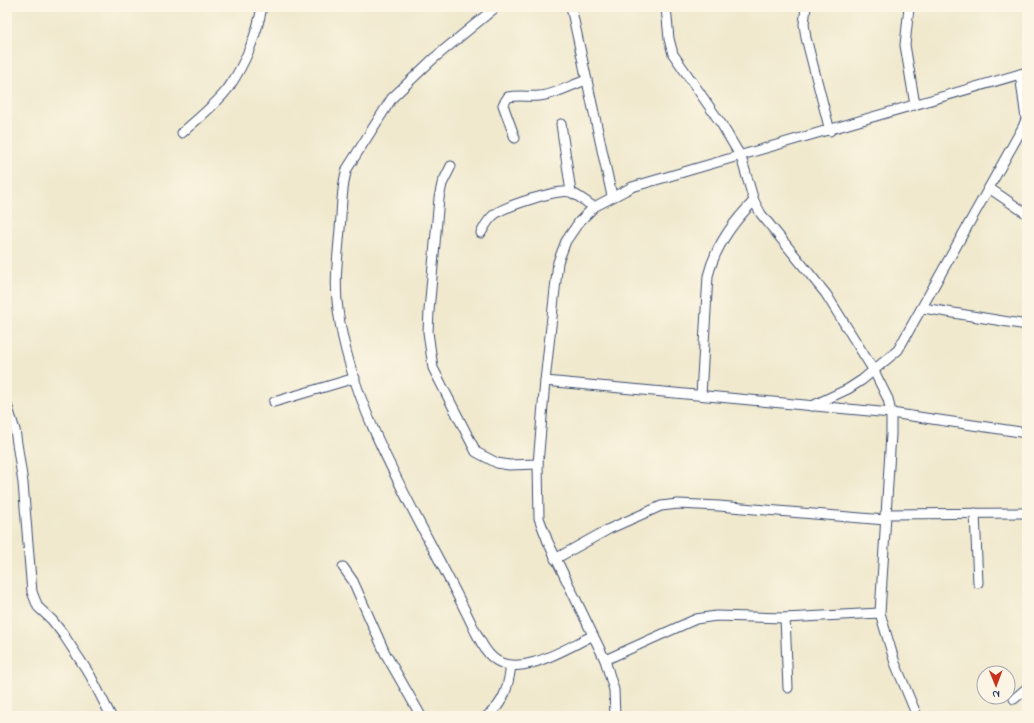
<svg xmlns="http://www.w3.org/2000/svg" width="1034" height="723" font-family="'Indie Flower',sans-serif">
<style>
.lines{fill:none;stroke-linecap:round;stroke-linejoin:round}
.minor-casing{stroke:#3b4b6f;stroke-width:11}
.minor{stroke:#fff;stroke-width:9}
</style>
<rect width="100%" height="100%" fill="#fcf5e5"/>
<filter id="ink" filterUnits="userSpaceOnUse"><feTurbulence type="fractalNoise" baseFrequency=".025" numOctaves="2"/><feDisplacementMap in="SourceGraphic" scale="8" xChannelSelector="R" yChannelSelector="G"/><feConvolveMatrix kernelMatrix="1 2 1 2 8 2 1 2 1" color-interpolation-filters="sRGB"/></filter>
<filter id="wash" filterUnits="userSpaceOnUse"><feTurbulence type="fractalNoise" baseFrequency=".012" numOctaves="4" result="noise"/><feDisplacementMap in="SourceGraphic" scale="16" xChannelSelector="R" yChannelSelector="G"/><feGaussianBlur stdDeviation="0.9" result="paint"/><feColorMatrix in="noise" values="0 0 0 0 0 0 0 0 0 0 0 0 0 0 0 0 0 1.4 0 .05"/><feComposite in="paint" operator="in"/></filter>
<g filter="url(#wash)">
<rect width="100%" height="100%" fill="#f0e9ce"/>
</g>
<g filter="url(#ink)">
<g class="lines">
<defs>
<g id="minor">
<path d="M496,7l-63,52 -41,39 -45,71c-6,19 -5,40 -7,60 -2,26 -6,54 -2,81 14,109 91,222 137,321 5,9 9,19 17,26 25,24 76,-10 100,-21"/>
<polyline points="571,7 612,196"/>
<polyline points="666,7 669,39 673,54 722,125 741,157 754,201 761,214 826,294 874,371 888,399 891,413 891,434 880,613 895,663 917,716"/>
<polyline points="806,7 804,24 806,38 830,131"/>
<polyline points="909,7 905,45 915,105"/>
<polyline points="561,124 571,192"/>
<path d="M182,133c13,-12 38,-32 47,-46 16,-23 28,-53 33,-80"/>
<path d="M515,138l-12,-33 5,-8c11,-2 20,0 31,-1 13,0 34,-12 48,-16"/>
<polyline points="451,166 442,184 439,198 429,311 428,332 433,368 476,452 497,463 509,465 538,464"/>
<polyline points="989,188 1027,214"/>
<path d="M481,233c4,-7 7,-14 14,-19 11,-8 62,-25 75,-22 8,3 17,11 24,15"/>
<polyline points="923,308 1027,325"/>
<polyline points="545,381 891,413 1027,433"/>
<path d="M701,395l7,-119c7,-29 25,-54 46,-75"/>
<polyline points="274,402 355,378"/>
<polyline points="7,405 15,430 23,483 32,592 38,607 52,620 63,634 90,675 111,716"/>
<polyline points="812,406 848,389 862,380 898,350 1023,127 1026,119 1020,74"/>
<polyline points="975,513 978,583"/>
<polyline points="885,514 1027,513"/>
<polyline points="555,559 609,529 661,506 678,504 719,506 885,520"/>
<polyline points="343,567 353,581 385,653 421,716"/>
<polyline points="785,618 788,688"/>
<polyline points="605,660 696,619 716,616 785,618 880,613"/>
<polyline points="1014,699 1027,688"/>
<path d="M487,716c18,-13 21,-30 24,-50"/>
<polyline points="615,716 614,690 605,660 548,542 539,518 538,464 545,381 558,262 566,241 579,222 594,207 632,187 1027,72"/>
</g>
</defs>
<!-- minor casing -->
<use href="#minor" class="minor-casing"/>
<!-- minor -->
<use href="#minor" class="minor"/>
</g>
</g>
<!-- margin -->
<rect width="1034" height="723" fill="none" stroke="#fcf5e5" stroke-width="24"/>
<!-- north arrow -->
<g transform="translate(996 685) rotate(179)"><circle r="19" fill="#fcf5e5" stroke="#a2a6af"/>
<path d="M0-3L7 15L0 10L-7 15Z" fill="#c8321e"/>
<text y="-6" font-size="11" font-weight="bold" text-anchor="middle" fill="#1b2f5e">N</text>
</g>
</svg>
